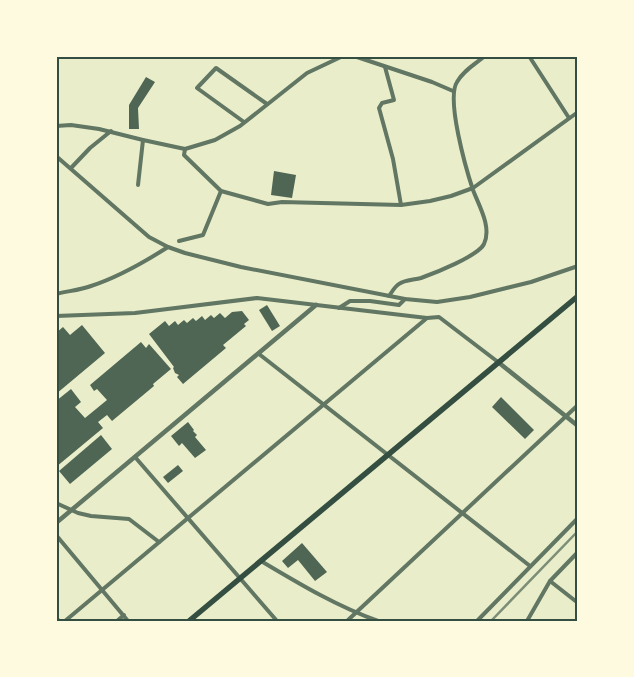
<svg xmlns="http://www.w3.org/2000/svg" width="634" height="677" font-family="'Exo 2',sans-serif">
<style>
.building{fill:#4f6655}
.lines{fill:none;stroke-linecap:round;stroke-linejoin:round}
.minor{stroke:#617663;stroke-width:4}
.tertiary{stroke:#617663;stroke-width:4.5}
.primary{stroke:#344e41;stroke-width:5.5}
.rail{stroke:#7c8e77;stroke-width:2.5}
.neatline{fill:none;stroke:#344e41;stroke-width:2}
</style>
<rect width="100%" height="100%" fill="#e9edc9"/>
<!-- building -->
<g class="building">
<polygon points="146,77 155,82 138,108 139,129 129,129 129,105"/>
<polygon points="274,171 296,175 292,198 271,195"/>
<polygon points="267,305 280,326 272,331 259,310"/>
<polygon points="242,311 249,320 244,324 246,326 223,345 226,348 183,384 177,377 179,375 175,373 173,368 174,367 149,334 165,321 169,326 175,321 178,325 184,320 187,323 193,318 196,321 202,316 205,320 211,315 214,318 220,313 225,318 232,312"/>
<polygon points="82,325 105,353 56,394 56,333 63,327 70,335"/>
<polygon points="141,342 146,348 149,344 171,369 153,384 154,386 112,421 107,415 98,422 103,428 56,467 56,401 71,389 81,402 75,407 85,418 107,400 97,389 94,391 90,385"/>
<polygon points="501,397 534,430 525,439 492,407"/>
<polygon points="188,422 194,430 193,431 197,435 195,437 206,450 195,458 182,443 179,446 171,436"/>
<polygon points="101,435 112,449 70,484 59,471"/>
<polygon points="178,465 183,471 168,483 163,477"/>
<polygon points="302,543 327,572 315,581 298,560 288,568 282,561"/>
</g>
<g class="lines">
<!-- minor -->
<g class="minor">
<polyline points="354,56 432,82 453,91"/>
<polyline points="529,56 569,118"/>
<polyline points="385,67 394,100 382,103 379,108 393,159 401,205"/>
<polyline points="244,122 197,88 216,68 267,104"/>
<polyline points="56,126 71,125 99,129 143,140 185,149 215,140 240,126 307,73 343,56"/>
<polyline points="185,149 184,155 221,191 268,204 282,202 401,205 430,201 451,196 473,188 578,112"/>
<polyline points="56,156 149,237 168,247 185,253 241,267 405,299 437,302 470,297 531,282 578,266"/>
<polyline points="71,168 90,148 111,131"/>
<polyline points="138,185 143,140"/>
<polyline points="179,241 203,235 221,191"/>
<path d="M56,294c12,-3 24,-4 35,-8 28,-9 52,-23 77,-39"/>
<path d="M389,296c3,-4 6,-10 10,-12 5,-4 15,-4 22,-6 14,-5 57,-22 63,-34 8,-17 -5,-38 -11,-54 -7,-21 -27,-91 -16,-108 6,-11 18,-18 28,-26"/>
<polyline points="339,308 350,301 370,301 399,305 405,299"/>
<polyline points="56,316 135,313 257,298 427,318 439,317 498,362"/>
<polyline points="259,354 530,566"/>
<polyline points="135,457 277,621"/>
<polyline points="56,503 78,513 91,516 129,519 159,542"/>
<polyline points="56,535 128,621"/>
<path d="M261,561c37,22 75,45 117,60"/>
<polyline points="550,581 578,603"/>
<polyline points="56,618 59,621"/>
<polyline points="65,621 427,318"/>
<polyline points="117,621 124,615"/>
<polyline points="347,621 578,405"/>
<polyline points="477,621 578,518"/>
<polyline points="527,621 550,581 578,552"/>
</g>
<!-- tertiary -->
<g class="tertiary">
<polyline points="498,362 578,426"/>
<polyline points="56,523 316,305"/>
</g>
<!-- primary -->
<polyline class="primary" points="189,621 578,296"/>
<!-- rail -->
<polyline class="rail" points="491,621 578,531"/>
</g>
<!-- border -->
<rect width="634" height="677" fill="none" stroke="#fefae0" stroke-width="115"/>
<rect x="58" y="58" width="518" height="562" class="neatline"/>
</svg>
